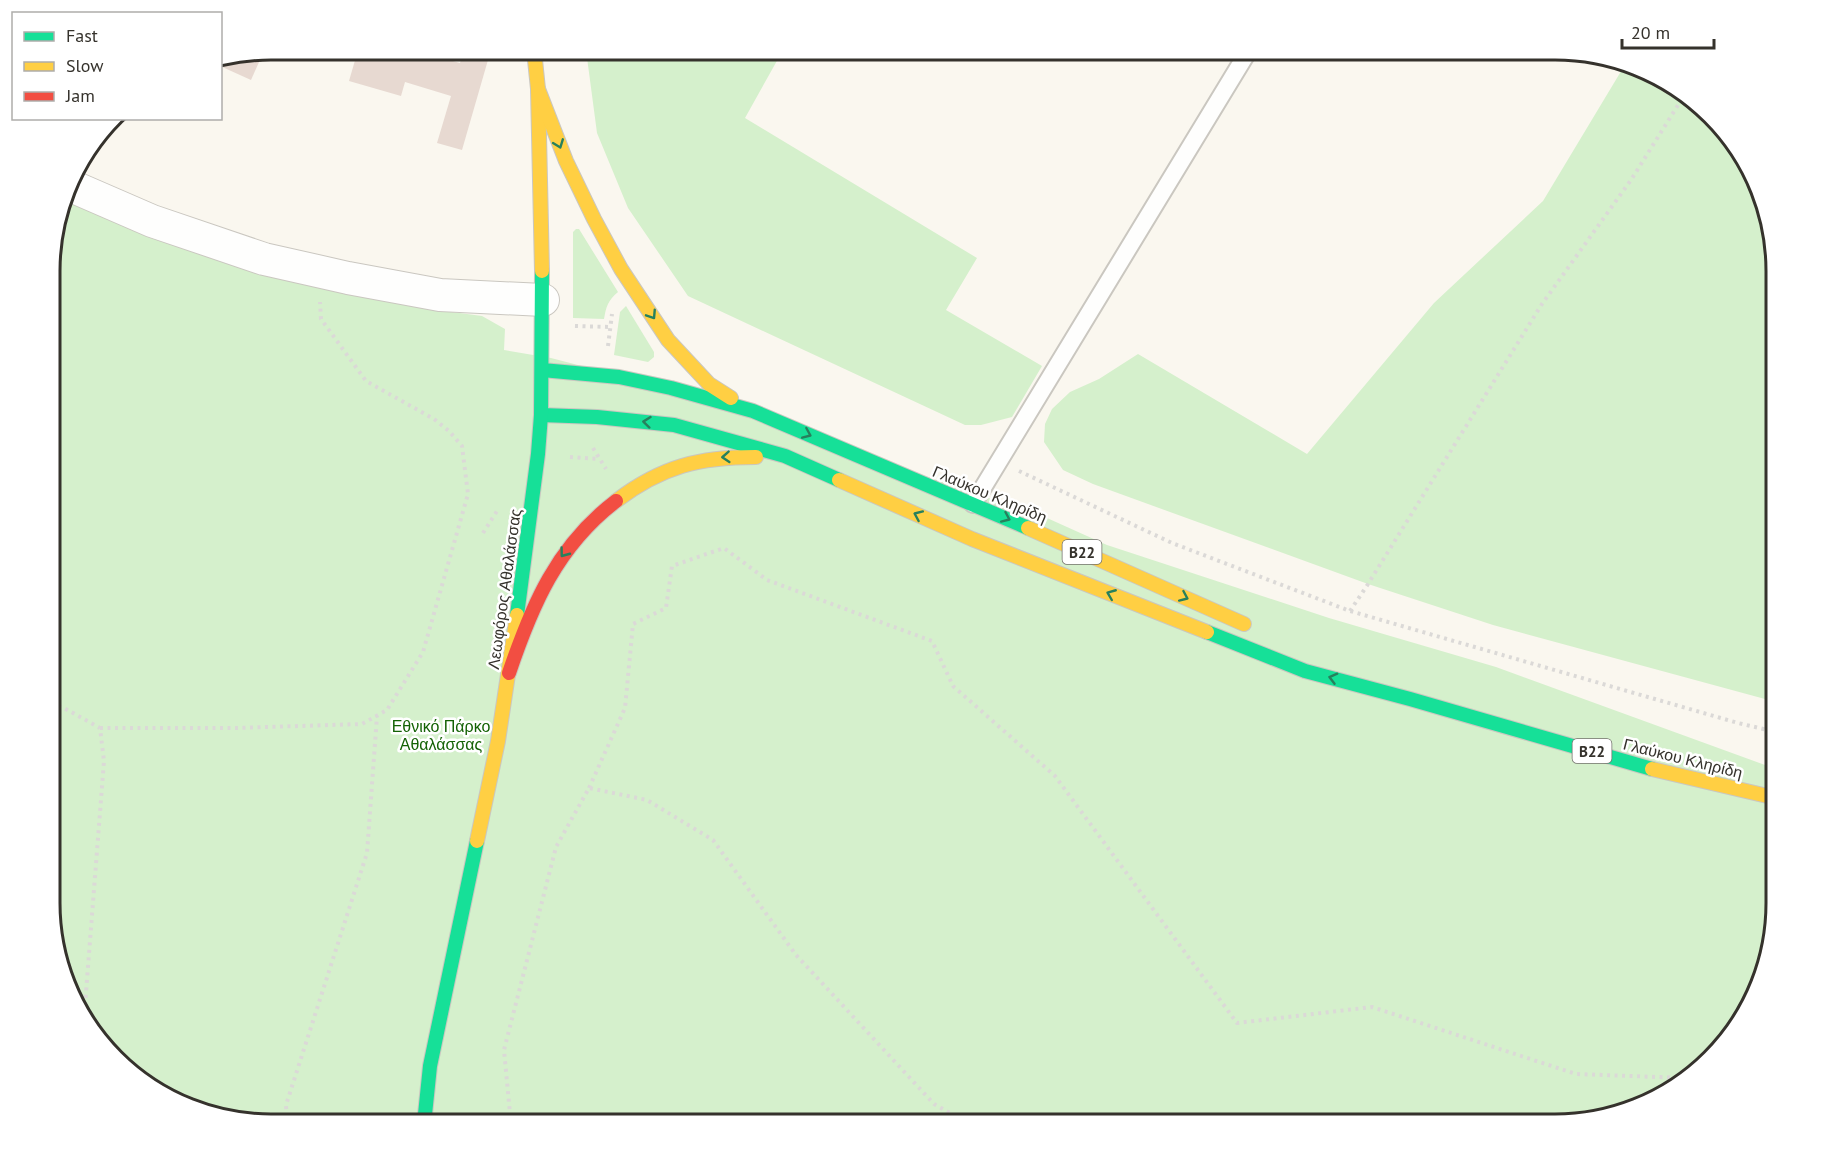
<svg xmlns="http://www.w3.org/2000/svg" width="1826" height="1174" font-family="'PT Sans',sans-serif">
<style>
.green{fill:#d5f0cc}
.building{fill:#e7d9d1}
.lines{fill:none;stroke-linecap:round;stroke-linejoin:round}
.lane-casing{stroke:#cac7c0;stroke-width:20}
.street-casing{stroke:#cac7c0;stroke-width:34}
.fast-casing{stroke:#cac7c0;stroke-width:16}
.slow-casing{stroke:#cac7c0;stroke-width:16}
.jam-casing{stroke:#cac7c0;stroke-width:16}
.path{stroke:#dbd9d7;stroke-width:4;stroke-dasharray:3 4.5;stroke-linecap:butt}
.lane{stroke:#fefefd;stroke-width:16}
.street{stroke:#fefefd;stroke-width:32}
.fast{stroke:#16e098;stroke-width:14}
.slow{stroke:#ffcf43;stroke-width:14}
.jam{stroke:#f24e42;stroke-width:14}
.oneway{stroke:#27805d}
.labels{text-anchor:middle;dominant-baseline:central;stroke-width:5;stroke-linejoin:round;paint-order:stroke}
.shield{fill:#fff;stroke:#72706b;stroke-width:1.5}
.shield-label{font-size:15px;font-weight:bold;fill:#35322c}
.street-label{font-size:16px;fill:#35322c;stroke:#fff}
.park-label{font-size:16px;fill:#146205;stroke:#fff}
.rim{fill:none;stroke:#35322c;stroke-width:3}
</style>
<rect width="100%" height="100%" fill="#faf7ef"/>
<!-- green -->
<g class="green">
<polygon points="586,50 783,50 745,118 977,258 946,310 1042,366 1012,417 981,425 965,425 688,296 628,208 597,133"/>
<polygon points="1626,63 1678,87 1747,160 1776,257 1776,702 1493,625 1368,584 1093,484 1063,470 1044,442 1045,424 1052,409 1070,392 1099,379 1138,354 1307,454 1434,303 1543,201"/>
<polygon points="66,193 337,292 422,308 482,316 505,329 504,350 551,358 674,390 1047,518 1107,545 1329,618 1496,667 1776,769 1776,917 1765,974 1739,1026 1666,1095 1569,1124 270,1124 213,1117 148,1087 87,1026 51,932 51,242"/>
<path d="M576,229h3l39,63c-10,8 -12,15 -14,27l-31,-1v-86z"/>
<polygon points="626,306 654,352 654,357 648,362 614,355 620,312"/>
</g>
<!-- building -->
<g class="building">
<polygon points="358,50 413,50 460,63 464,50 478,50 490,53 462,150 437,143 451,96 405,82 401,96 349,81"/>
<polygon points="264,51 251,80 220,66 220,59"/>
</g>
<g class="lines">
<defs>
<polyline id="lane" points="973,504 1249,50"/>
<polyline id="street" points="69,185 152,221 264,259 348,278 440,295 543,300"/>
<g id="fast">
<polyline points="542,370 619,377 671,388 753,411 1028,528"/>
<polyline points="541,415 597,417 674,425 785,456 839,480"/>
<polyline points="517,615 538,454 541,415 542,271"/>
<polyline points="1207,632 1305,671 1410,699 1652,769"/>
<polyline points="424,1124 430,1066 477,841"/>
</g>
<g id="slow">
<polyline points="534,50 538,89 542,271"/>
<polyline points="538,89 566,161 594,219 621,269 668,340 709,384 731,398"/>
<polyline points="839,480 972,539 1207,632"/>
<path d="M616,501c46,-35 84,-44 140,-44"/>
<polyline points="1028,528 1244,624"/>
<polyline points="1652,769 1776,798"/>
<polyline points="477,841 498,741 517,615"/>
</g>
<path id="jam" d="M509,673c23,-68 48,-127 107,-172"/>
</defs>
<!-- lane casing -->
<use href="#lane" class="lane-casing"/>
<!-- street casing -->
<use href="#street" class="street-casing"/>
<!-- fast casing -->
<use href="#fast" class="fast-casing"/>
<!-- slow casing -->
<use href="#slow" class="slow-casing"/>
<!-- jam casing -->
<use href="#jam" class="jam-casing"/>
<!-- path -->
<g class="path">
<polyline points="575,326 611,327"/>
<polyline points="608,346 612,314"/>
<polyline points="593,448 606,469"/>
<polyline points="570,457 599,459"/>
<polyline points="1019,471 1172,543 1350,611 1738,723 1776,732"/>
<polyline points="483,533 497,511"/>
<polyline points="1350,611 1368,584 1542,304 1631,180 1685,94"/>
<polyline points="51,704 64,708 100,728 104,761 84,1018"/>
<polyline points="100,728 236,728 362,724 387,710 423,652 468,494 462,446 449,431 434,419 366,381 321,319 320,302"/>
<polyline points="589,788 625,708 633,624 666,608 672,566 724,548 767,580 932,641 953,686 1055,776 1237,1023 1372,1007 1576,1074 1684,1078"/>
<polyline points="287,1124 286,1105 367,853 377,716"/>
<polyline points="511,1124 504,1050 556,847 589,788 647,800 713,840 796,955 934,1104 969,1124"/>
</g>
<!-- lane -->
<use href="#lane" class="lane"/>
<!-- street -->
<use href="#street" class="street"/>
<!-- fast -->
<use href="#fast" class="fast"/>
<!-- slow -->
<use href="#slow" class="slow"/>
<!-- jam -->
<use href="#jam" class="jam"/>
</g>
<!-- one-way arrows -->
<defs><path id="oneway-chevron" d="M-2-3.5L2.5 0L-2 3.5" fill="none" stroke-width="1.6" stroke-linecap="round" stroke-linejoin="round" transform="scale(1.5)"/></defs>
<g class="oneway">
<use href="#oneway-chevron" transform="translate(559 144) rotate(69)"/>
<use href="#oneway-chevron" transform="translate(652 315) rotate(57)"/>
<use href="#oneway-chevron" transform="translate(647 422) rotate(-174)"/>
<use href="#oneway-chevron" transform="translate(807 434) rotate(23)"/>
<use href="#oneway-chevron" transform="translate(726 457) rotate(176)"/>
<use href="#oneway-chevron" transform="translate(918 515) rotate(-156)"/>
<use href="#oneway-chevron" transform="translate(1006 518) rotate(24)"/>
<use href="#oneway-chevron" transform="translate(564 553) rotate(127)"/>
<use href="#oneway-chevron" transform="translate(1111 594) rotate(-158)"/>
<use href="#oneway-chevron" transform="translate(1184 597) rotate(24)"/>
<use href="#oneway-chevron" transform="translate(1333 678) rotate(-165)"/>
</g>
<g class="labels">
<!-- shield labels -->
<g class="shield">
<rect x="1062.5" y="540" width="39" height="24" rx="4.5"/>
<rect x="1572.5" y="739" width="39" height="24" rx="4.5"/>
</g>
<g class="shield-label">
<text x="1082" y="552">B22</text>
<text x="1592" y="751">B22</text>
</g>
<!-- street labels -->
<g class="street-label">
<text transform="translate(990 494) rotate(23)">Γλαύκου Κληρίδη</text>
<text transform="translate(504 589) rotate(-82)">Λεωφόρος Αθαλάσσας</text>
<text transform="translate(1683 758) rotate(14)">Γλαύκου Κληρίδη</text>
</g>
<!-- park labels -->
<g class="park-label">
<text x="441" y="726">Εθνικό Πάρκο<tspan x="441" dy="18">Αθαλάσσας</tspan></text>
</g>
</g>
<!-- crop -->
<path d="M0 0H1826V1174H0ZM271 60H1555A211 211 0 0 1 1766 271V903A211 211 0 0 1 1555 1114H271A211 211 0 0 1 60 903V271A211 211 0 0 1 271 60Z" fill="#fff" fill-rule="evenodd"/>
<path class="rim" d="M271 60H1555A211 211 0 0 1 1766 271V903A211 211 0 0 1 1555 1114H271A211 211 0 0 1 60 903V271A211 211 0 0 1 271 60Z"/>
<!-- legend -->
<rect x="12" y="12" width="210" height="108" fill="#ffffff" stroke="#aeadab" stroke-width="1.5"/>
<rect x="24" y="32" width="30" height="9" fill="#16e098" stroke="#aeadab" stroke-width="1.5"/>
<text x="66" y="42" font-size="18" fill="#35322c">Fast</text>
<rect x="24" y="62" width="30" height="9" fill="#ffcf43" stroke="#aeadab" stroke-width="1.5"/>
<text x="66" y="72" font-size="18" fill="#35322c">Slow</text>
<rect x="24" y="92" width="30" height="9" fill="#f24e42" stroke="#aeadab" stroke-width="1.5"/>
<text x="66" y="102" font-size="18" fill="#35322c">Jam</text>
<!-- scale -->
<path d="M1622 39v9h92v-9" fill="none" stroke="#35322c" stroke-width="3"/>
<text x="1631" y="39" font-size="18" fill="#35322c" stroke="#ffffff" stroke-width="4.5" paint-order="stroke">20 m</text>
</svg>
